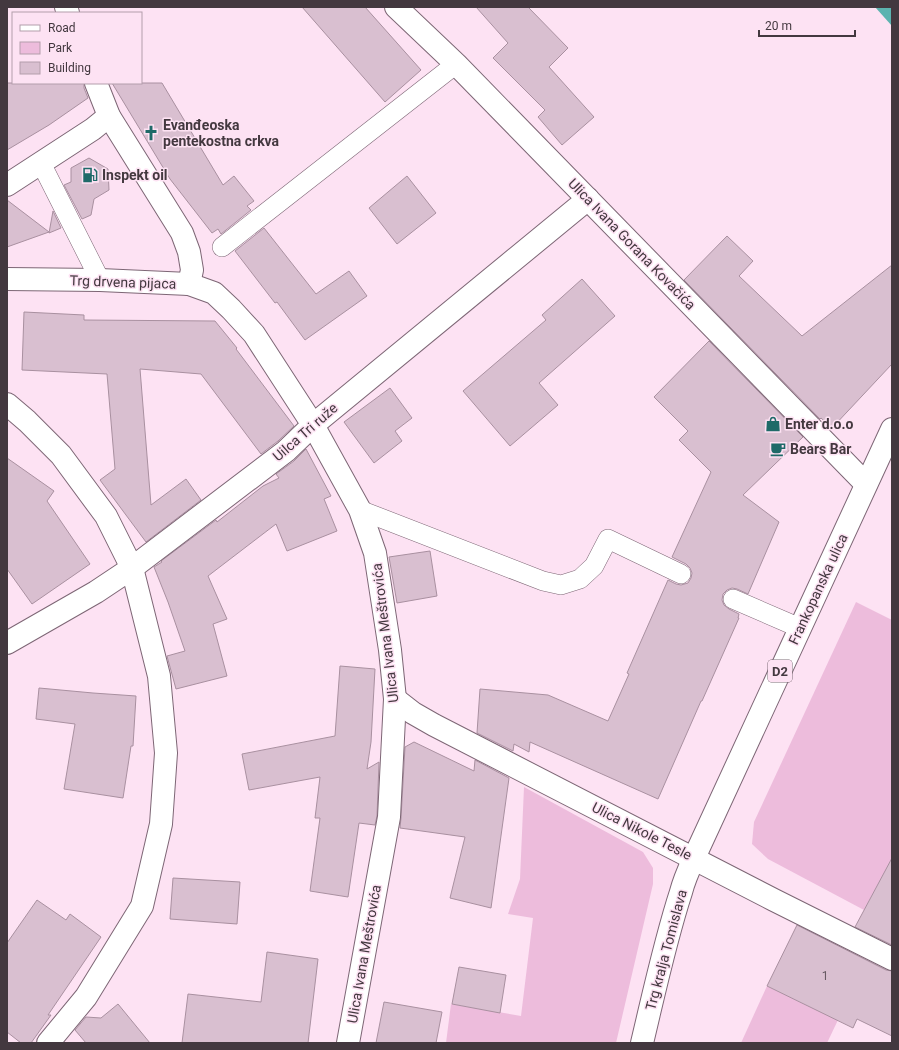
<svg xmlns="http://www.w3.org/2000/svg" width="899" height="1050" font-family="Roboto,sans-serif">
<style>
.green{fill:#edbcdc}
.water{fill:#5cb3b0}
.building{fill:#d9bfd0;stroke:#a990a0}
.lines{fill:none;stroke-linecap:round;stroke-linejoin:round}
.service-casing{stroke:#7d6675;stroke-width:20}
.minor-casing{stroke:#7d6675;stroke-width:24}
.primary-casing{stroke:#7d6675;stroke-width:24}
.service{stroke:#fff;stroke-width:19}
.minor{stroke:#fff;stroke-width:22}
.primary{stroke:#fff;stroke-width:22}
.labels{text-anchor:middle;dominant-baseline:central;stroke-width:3;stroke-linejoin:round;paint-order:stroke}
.number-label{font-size:12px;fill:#685a63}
.shield{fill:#fde2f3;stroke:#7b6b75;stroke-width:1}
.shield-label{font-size:13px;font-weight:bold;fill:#43383f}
.poi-label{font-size:14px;font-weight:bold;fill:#43383f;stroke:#fde2f3;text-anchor:start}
.street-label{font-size:14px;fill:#43383f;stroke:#fde2f3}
</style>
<rect width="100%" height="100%" fill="#fde2f3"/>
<!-- green -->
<g class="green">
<polygon points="856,602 892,620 892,859 864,910 768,859 752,844 754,822"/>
<polygon points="524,787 643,852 653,868 653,884 616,1043 446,1043 451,1004 521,1016 533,918 508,914 520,879"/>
<polygon points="767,986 838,1020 827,1043 741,1043"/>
</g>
<!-- water -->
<polygon class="water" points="875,7 892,7 892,26"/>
<!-- building -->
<g class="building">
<polygon points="302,7 365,7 421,70 385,102"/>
<polygon points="476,7 528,7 568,48 549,67 594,117 562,145 538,117 545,110 493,58 508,43"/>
<polygon points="7,83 84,83 84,88 88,98 49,125 7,150"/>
<polygon points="112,83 162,83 223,185 234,176 254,201 247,206 251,210 221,234 218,229 212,233 170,179"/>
<polygon points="89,158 108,169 109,190 94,199 91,215 82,219 64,185 71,182 71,168"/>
<polygon points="407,176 436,213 397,244 369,208"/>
<polygon points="7,200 49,232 7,247"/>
<polygon points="53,211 61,228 49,233"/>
<polygon points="264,228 316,294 349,271 367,296 305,340 277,302 275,303 235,251"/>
<polygon points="727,236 753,261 739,276 802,336 892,265 892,364 832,428 821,418 820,419 684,280"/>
<polygon points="582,279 615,316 539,383 558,405 510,446 463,391 546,320 542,315"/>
<polygon points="24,312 84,315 84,320 215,321 237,348 236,349 294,426 278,441 261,454 201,374 140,369 151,505 186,479 201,500 146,542 100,480 115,469 107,374 22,370"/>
<polygon points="709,341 803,437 743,495 779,522 748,594 737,589 732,588 727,590 723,594 722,600 724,605 729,609 739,614 738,618 739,618 702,701 701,701 658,799 530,742 529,752 514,744 513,751 477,733 480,689 548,695 608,721 629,674 627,673 668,580 676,584 681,585 688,583 691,578 692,573 690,568 686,564 672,557 711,472 679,440 688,431 654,397"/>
<polygon points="390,388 412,418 395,431 402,441 374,463 344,422"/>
<polygon points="306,449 331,496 324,499 337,531 287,551 276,524 208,576 227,619 213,624 227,676 176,689 167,656 185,651 168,602 154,567 162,562 161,561 216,520 217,522 263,486 279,478 276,474 294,461"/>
<polygon points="7,458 54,491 47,501 90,564 32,604 7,569"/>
<polygon points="430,551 437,596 397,603 389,557"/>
<polygon points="340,666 375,669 371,742 367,769 379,762 377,816 375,825 359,823 348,897 310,891 320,818 315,818 320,777 249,790 242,754 335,736"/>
<polygon points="39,688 93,693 136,696 133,746 131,746 123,798 64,789 75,724 36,719"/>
<polygon points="414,742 474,771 475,760 509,778 491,908 450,898 465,837 400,828 401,818 405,747"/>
<polygon points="892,858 892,945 855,927"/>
<polygon points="173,878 240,882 237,924 170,919"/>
<polygon points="37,900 66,920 70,914 101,937 48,1015 51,1015 31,1043 21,1043 7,1032 7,943"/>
<polygon points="797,925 886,970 892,971 892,1036 857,1019 853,1028 767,986"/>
<polygon points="267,952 318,959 308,1043 182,1043 188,994 261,1002"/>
<polygon points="459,967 506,975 500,1013 452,1004"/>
<polygon points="384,1002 442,1012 436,1043 376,1043"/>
<polygon points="118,1004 150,1043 86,1043 75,1030 86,1017 101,1018"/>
</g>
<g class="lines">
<defs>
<g id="service">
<polyline points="41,163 100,280"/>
<polyline points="222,247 456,64"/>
<polyline points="360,510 543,581 561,585 580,579 594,566 608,539 681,574"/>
<polyline points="733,599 800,628"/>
</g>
<g id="minor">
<polyline points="66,7 68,13"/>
<polyline points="396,7 456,64 866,484"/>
<polyline points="96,83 109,116 182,233 189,252 192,270 189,284"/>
<polyline points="7,185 93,129 109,116"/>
<polyline points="7,279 100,280 189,284 214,293 231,309 254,334 313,425 360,510 375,553 390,650 395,699 389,817 348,1043"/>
<polyline points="7,404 27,421 61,455 106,516 132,568 159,676 166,753 161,824 142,906 86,997 48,1043"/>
<polyline points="7,643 96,592 132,568 286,451 313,425 588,199"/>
<polyline points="395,699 413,713 434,725 774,900 892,959"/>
</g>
<path id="primary" d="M642,1043c12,-50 23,-102 39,-151 3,-12 8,-23 13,-34l198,-429"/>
</defs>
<!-- service casing -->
<use href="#service" class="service-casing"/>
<!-- minor casing -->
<use href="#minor" class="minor-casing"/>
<!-- primary casing -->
<use href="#primary" class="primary-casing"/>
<!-- service -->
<use href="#service" class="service"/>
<!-- minor -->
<use href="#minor" class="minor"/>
<!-- primary -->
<use href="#primary" class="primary"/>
</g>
<!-- icons -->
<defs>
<symbol id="church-bare" viewBox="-9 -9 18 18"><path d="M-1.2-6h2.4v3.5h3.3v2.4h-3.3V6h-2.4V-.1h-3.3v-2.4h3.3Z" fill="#1e6a68" stroke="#fde2f3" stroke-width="2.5" paint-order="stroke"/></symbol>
<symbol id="fuel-bare" viewBox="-9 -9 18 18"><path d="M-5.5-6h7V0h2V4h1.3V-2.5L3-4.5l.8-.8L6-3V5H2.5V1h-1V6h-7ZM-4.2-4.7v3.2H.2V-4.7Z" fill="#1e6a68" stroke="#fde2f3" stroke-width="2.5" paint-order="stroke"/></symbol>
<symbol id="shop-bare" viewBox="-9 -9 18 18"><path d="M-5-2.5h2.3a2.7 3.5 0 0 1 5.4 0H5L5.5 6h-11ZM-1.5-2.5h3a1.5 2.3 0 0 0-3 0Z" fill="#1e6a68" stroke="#fde2f3" stroke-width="2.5" paint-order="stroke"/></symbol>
<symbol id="cafe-bare" viewBox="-9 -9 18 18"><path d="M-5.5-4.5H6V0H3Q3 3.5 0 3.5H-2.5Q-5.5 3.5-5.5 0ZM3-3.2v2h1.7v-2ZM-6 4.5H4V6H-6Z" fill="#1e6a68" stroke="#fde2f3" stroke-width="2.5" paint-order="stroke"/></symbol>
</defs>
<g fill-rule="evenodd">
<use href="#church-bare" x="140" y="122" width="22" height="22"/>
<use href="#fuel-bare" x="79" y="164" width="22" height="22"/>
<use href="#shop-bare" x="762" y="413" width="22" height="22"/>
<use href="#cafe-bare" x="767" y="438" width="22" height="22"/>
</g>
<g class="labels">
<!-- number labels -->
<g class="number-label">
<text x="825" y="976">1</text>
</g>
<!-- shield labels -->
<rect class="shield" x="768" y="660" width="24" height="22" rx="3"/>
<g class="shield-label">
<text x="780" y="671">D2</text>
</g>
<!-- poi labels -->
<g class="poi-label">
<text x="163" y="125">Evanđeoska<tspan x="163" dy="16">pentekostna crkva</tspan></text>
<text x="102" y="175">Inspekt oil</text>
<text x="785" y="424">Enter d.o.o</text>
<text x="790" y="449">Bears Bar</text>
</g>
<!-- street labels -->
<g class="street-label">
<text transform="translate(632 244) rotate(46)">Ulica Ivana Gorana Kovačića</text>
<text transform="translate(123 282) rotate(2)">Trg drvena pijaca</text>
<text transform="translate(305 432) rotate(-41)">Uilca Tri ruže</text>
<text transform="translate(818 589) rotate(-65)">Frankopanska ulica</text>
<text transform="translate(385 633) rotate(-97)">Ulica Ivana Meštrovića</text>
<text transform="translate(642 831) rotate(27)">Ulica Nikole Tesle</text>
<text transform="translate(666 950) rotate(-75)">Trg kralja Tomislava</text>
<text transform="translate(364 954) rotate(-80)">Ulica Ivana Meštrovića</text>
</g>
</g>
<!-- border -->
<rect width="899" height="1050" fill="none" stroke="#43383f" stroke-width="16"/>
<!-- legend -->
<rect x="12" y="12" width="130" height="72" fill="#fde2f3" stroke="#b39eab"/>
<rect x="20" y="25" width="20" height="6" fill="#ffffff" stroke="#b39eab"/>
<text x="48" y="32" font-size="12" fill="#43383f">Road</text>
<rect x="20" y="42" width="20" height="12" fill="#edbcdc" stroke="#b39eab"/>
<text x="48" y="52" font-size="12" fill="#43383f">Park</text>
<rect x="20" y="62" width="20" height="12" fill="#d9bfd0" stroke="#b39eab"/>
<text x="48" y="72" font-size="12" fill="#43383f">Building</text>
<!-- scale -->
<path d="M759 30v6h96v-6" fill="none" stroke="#43383f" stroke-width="2"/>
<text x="765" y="30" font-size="12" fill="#43383f" stroke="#fde2f3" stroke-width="3" paint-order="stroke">20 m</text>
</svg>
